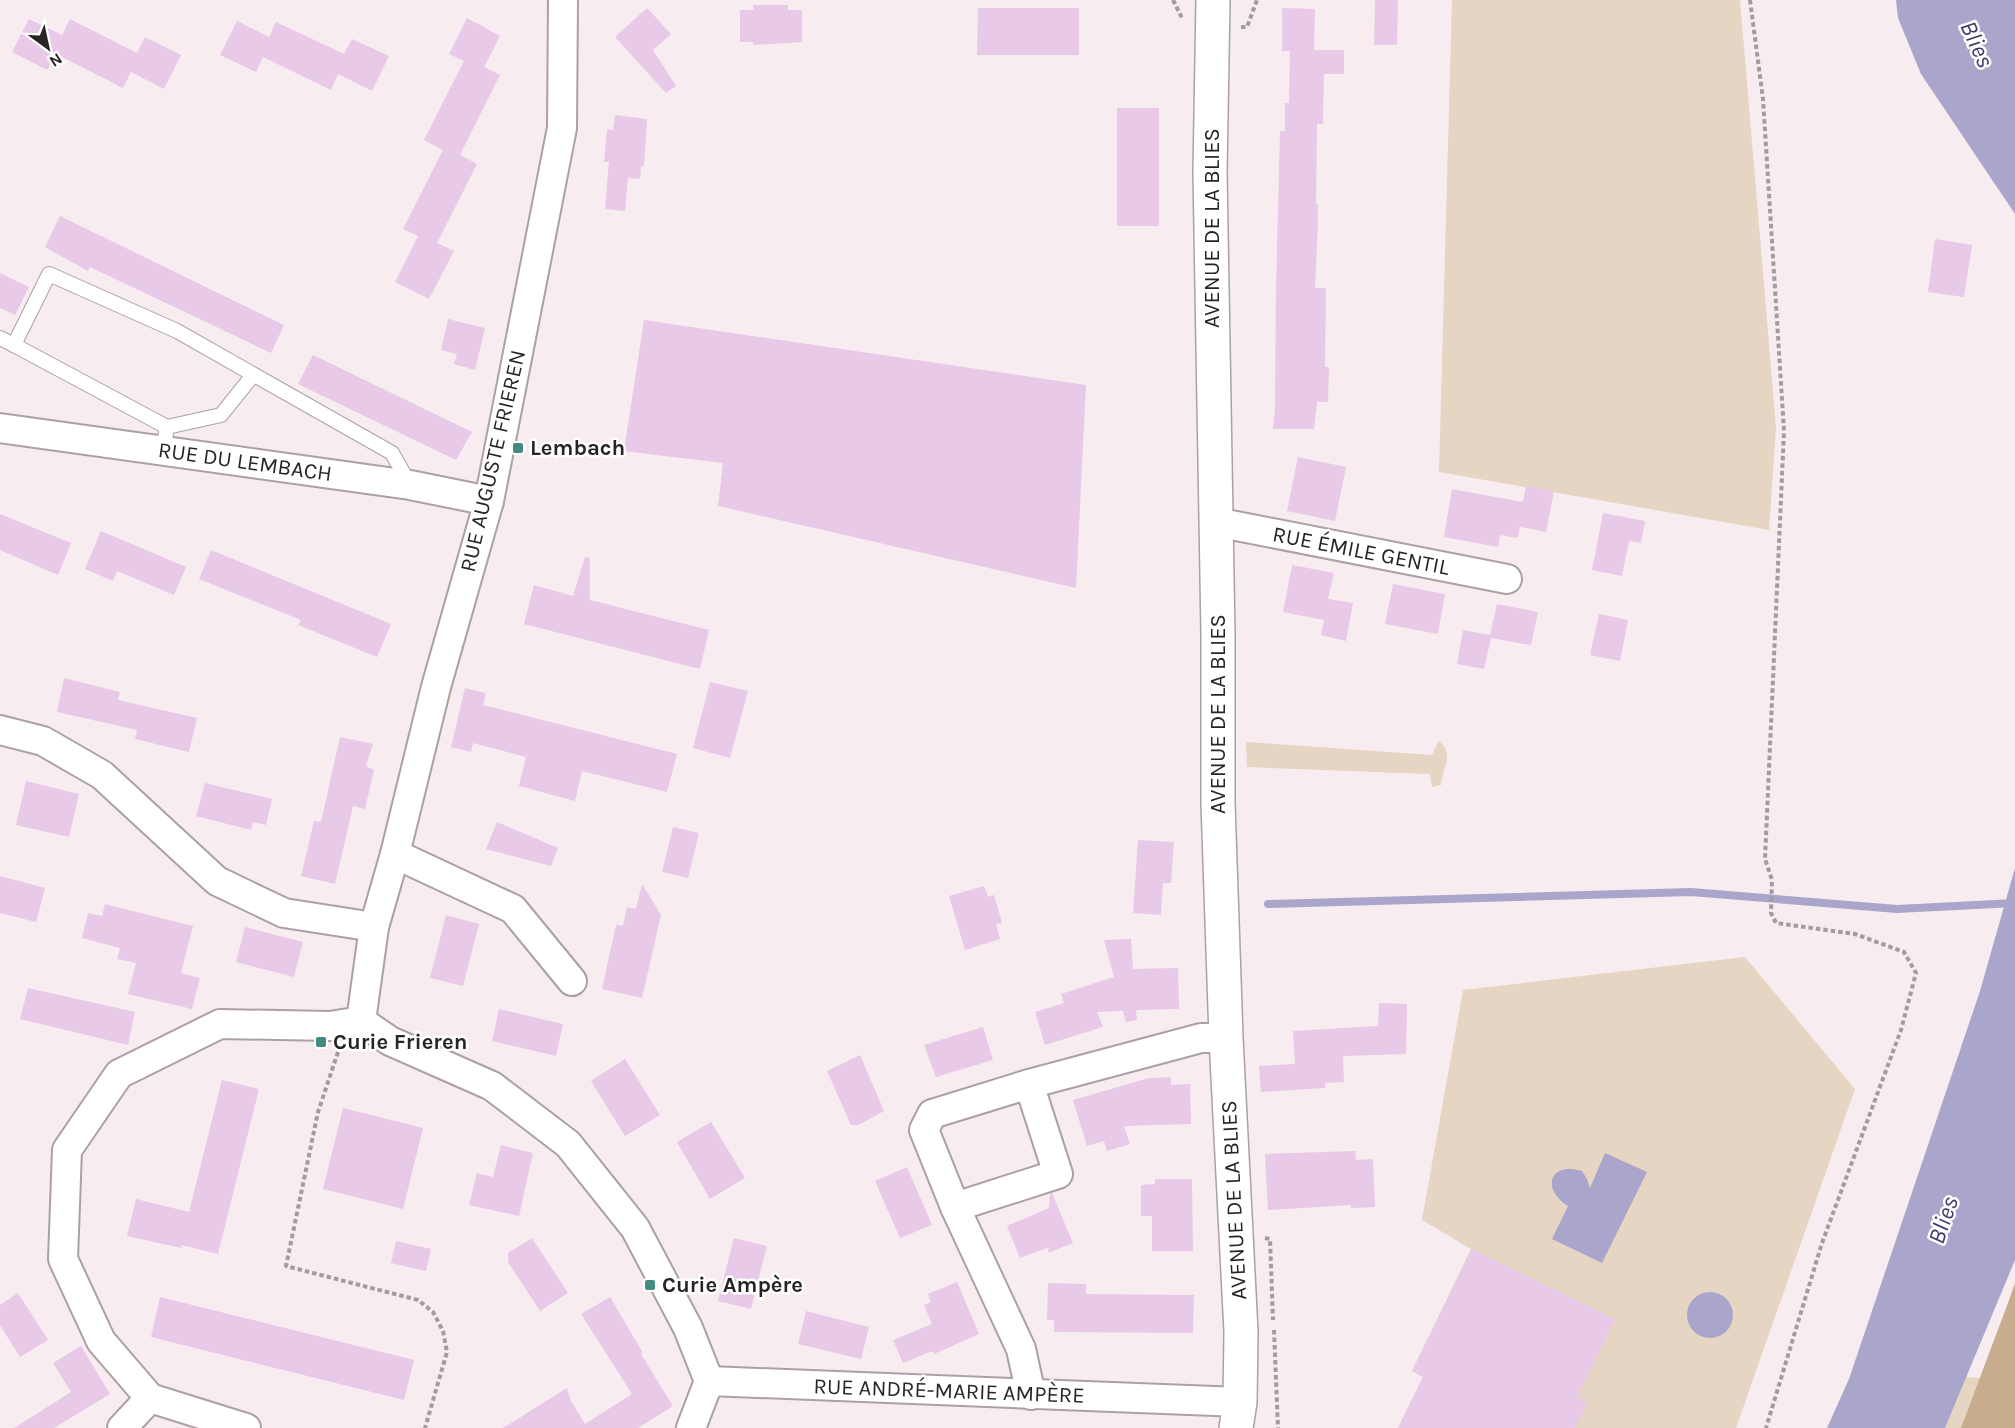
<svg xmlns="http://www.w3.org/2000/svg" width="2015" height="1428" font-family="Karla,sans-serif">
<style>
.green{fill:#e6d5c2}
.forest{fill:#c7ac8d}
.water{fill:#aaa5ca}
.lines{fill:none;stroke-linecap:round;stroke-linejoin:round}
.stream{stroke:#aaa5ca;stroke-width:8}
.building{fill:#e8c9e7}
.service-casing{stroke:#aba1a3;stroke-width:16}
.minor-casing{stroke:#aba1a3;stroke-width:32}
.secondary-casing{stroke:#aba1a3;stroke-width:36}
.path{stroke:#a39b9d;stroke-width:4;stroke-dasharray:4.5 3;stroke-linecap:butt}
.service{stroke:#fff;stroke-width:14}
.minor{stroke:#fff;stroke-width:28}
.secondary{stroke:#fff;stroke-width:33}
.poi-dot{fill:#438a83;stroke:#fff;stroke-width:2}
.labels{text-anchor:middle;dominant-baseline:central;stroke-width:5;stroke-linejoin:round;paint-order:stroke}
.street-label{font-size:22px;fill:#282425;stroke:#fff}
.poi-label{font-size:22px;font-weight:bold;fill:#282425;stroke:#fff;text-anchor:start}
.water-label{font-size:24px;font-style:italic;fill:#43396a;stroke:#fff}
</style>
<rect width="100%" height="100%" fill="#f7ecef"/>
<!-- green -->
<g class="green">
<polygon points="1452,0 1740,0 1776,428 1769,530 1439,472"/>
<path d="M1439,741c16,14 3,27 2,44l-9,2 -2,-13 -183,-7 -1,-25 186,13z"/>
<polygon points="1745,957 1855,1089 1736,1428 1398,1428 1423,1377 1412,1371 1471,1249 1422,1220 1463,990"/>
<polygon points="1954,1376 2015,1381 2015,1428 1943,1428"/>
</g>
<!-- forest -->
<polygon class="forest" points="2015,1283 2015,1428 1961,1428 2008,1303"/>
<!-- water -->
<g class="water">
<polygon points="1896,0 2015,0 2015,214 1921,74 1898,18"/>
<polygon points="2015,868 2015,1260 1945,1428 1827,1428 1849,1379 1980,991"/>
<path d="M1605,1153l42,19 -45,91 -50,-24 16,-33c-27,-17 -19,-45 14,-35l5,8 3,9z"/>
<circle cx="1710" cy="1315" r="23"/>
</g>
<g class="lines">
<!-- stream -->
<polyline class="stream" points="1268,904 1691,892 1897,909 2015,903"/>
</g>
<!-- building -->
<g class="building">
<polygon points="1375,0 1398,0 1397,45 1374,45"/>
<polygon points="753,5 788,5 788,10 802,10 802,42 753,45 753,42 740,42 740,10 754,10"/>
<polygon points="647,8 671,34 653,50 676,86 666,93 615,37"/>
<polygon points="978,8 1079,8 1079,55 977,55"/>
<polygon points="1282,8 1315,9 1314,50 1344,50 1344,74 1324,74 1323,124 1317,124 1316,204 1318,204 1318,221 1315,288 1326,288 1325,367 1329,367 1328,402 1317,402 1314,429 1273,429 1275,409 1276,288 1280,131 1285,131 1285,103 1289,103 1290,51 1282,51"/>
<polygon points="467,18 500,36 484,67 500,75 460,155 477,164 437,243 454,251 429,299 395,282 418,236 403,229 443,150 424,140 464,61 449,54"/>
<polygon points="29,19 62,35 70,19 137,53 145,37 181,55 164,89 131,72 123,88 56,54 47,70 12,52"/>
<polygon points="237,21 269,37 276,22 344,54 352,39 389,56 372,91 338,74 331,90 263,57 256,72 220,55"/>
<rect x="1117" y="108" width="42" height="118"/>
<polygon points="615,115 647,119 644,166 641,166 640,179 628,178 625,211 605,209 609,162 604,162 607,129 613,130"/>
<polygon points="60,216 284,325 271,353 90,267 88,271 45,247"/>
<polygon points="1935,239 1972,245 1964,297 1928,292"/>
<polygon points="0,273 29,287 15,315 0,308"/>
<polygon points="448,319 485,328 475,370 454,364 457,354 441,350"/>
<polygon points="644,320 1086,385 1076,588 718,506 723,463 624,451"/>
<polygon points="313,355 472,432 456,460 298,384"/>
<polygon points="1298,457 1346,467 1335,521 1287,511"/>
<polygon points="1526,486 1554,491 1546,532 1520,527 1518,538 1500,535 1498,547 1444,537 1452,489 1523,502"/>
<polygon points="1603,513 1645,521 1641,543 1629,541 1622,576 1592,570"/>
<polygon points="0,514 71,543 58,575 0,550"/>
<polygon points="101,531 186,567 174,595 117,571 113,581 85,569"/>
<polygon points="211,550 391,624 377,657 298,625 301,620 199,579"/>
<polygon points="585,557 590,558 590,600 709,630 700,669 524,624 534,585 573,596"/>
<polygon points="1292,565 1334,573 1328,599 1353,603 1346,641 1321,635 1324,620 1283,612"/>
<polygon points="1393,584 1445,594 1438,634 1385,624"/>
<polygon points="1497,604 1538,612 1531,645 1491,638 1484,669 1457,664 1463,630 1490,635"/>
<polygon points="1599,614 1628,620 1620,661 1590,655"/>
<polygon points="64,678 120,692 118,700 197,718 189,752 135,739 137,730 57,712"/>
<polygon points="710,682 748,691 730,758 693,748"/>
<polygon points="465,688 486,693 483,705 677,754 667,792 582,771 575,801 519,786 526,757 473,743 471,752 451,747"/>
<polygon points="340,737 373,744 366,766 374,770 365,809 353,806 335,884 301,876 314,821 321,822"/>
<polygon points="26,781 79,794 69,837 16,825"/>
<polygon points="205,783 272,799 266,825 253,822 251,830 196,816"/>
<polygon points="497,822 558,848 551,866 486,849"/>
<polygon points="673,827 699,833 688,878 662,872"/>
<polygon points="1138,840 1174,842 1171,883 1163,883 1161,915 1133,913"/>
<polygon points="0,876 45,888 36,922 0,913"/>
<polygon points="642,884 661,915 642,998 602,989 616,925 623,926 627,907 636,909"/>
<polygon points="984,886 988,897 994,895 1002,923 996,924 1000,939 965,950 949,896"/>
<polygon points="105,904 193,926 181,973 200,978 192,1009 128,994 136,963 117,959 120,948 82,938 88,913 102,916"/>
<polygon points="446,915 479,924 463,986 430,978"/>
<polygon points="245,927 303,942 294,977 236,962"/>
<polygon points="1131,939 1133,969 1178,968 1179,1009 1136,1010 1137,1020 1126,1022 1123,1011 1097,1012 1103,1027 1045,1045 1035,1012 1064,1003 1061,994 1114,977 1104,940"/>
<polygon points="28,988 135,1012 128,1045 20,1019"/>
<polygon points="1379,1003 1407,1004 1406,1054 1343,1056 1344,1082 1325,1083 1325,1088 1261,1092 1259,1066 1295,1064 1293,1031 1378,1026"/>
<polygon points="499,1009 563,1024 556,1056 492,1041"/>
<polygon points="983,1027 993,1060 936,1077 924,1045"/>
<polygon points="860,1055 884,1111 858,1125 851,1125 827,1071"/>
<polygon points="625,1059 660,1115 625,1136 591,1081"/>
<polygon points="1171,1077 1171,1085 1190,1084 1191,1124 1124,1126 1130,1144 1107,1151 1104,1141 1087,1146 1073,1100 1149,1078"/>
<polygon points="222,1080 259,1089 218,1254 182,1245 181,1248 127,1236 136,1199 189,1212"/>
<polygon points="343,1108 423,1128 403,1209 323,1189"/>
<polygon points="711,1122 745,1178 710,1199 677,1142"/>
<polygon points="501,1145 533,1153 519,1216 469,1205 477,1173 493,1177"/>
<polygon points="1355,1151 1356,1160 1373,1159 1375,1207 1351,1208 1351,1205 1268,1210 1265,1154"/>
<polygon points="907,1167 932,1225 900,1238 875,1181"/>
<polygon points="1155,1179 1192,1179 1193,1251 1152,1251 1152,1216 1141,1216 1141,1185 1155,1184"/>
<polygon points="1052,1193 1073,1243 1048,1253 1049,1247 1020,1258 1007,1226 1049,1208 1050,1194"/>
<polygon points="532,1238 568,1293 540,1311 508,1262 508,1253"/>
<polygon points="734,1238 767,1246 751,1309 718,1301"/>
<polygon points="396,1241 431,1249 426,1271 391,1263"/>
<polygon points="1472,1249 1615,1319 1577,1397 1588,1403 1575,1428 1398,1428 1423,1377 1412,1371"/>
<polygon points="957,1282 979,1334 934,1354 932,1351 903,1363 893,1340 932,1324 924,1305 931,1302 928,1294"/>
<polygon points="1048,1283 1086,1284 1086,1294 1194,1295 1193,1333 1054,1332 1054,1320 1047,1320"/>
<polygon points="18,1293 48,1340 20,1357 0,1325 0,1305"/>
<polygon points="160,1297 414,1360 404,1400 151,1337"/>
<polygon points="610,1297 643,1353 641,1354 673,1406 638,1428 503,1428 567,1388 571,1401 585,1424 632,1394 581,1314"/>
<polygon points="806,1311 869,1327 861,1359 798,1344"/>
<polygon points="81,1346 110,1394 54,1428 14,1428 71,1392 53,1363"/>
</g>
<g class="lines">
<defs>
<g id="service">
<polyline points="0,338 14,345"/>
<polyline points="167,427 221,415 253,375"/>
<polyline points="163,451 167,427 14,345 49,274 177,331 392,453 410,485"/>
</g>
<g id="minor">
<polyline points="0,428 410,485 489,501"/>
<polyline points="1216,522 1507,579"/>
<polyline points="0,730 43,741 102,775 217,881 284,913 374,927"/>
<polyline points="395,854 513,909 572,981"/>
<polyline points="361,1021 374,927 395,854 436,687 489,501 562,128 563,0"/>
<polyline points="955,1207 1058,1174 1029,1084"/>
<polyline points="1031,1395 1021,1349 955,1207 924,1130 932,1114 1029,1084 1201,1038 1226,1038"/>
<polyline points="122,1428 150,1398"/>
<polyline points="246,1428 150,1398 101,1341 63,1259 67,1150 119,1074 220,1024 330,1026 361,1021 390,1041 492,1086 568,1144 635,1228 688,1328 709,1381"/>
<polyline points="691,1428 709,1381 1240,1402"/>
</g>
<polyline id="secondary" points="1213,0 1210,173 1218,634 1218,803 1226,1038 1241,1332 1240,1402 1236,1428"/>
</defs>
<!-- service casing -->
<use href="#service" class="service-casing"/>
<!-- minor casing -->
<use href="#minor" class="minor-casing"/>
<!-- secondary casing -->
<use href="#secondary" class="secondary-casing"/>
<!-- path -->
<g class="path">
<polyline points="1173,0 1182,18"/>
<polyline points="1750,0 1763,99 1784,431 1765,859 1772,880 1771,913 1776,923 1855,934 1904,952 1916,973 1901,1030 1822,1243 1766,1428"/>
<polyline points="1241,27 1247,27 1257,0"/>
<polyline points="338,1052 318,1112 286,1266 418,1300 433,1312 443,1331 447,1352 425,1428"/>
<polyline points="1265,1238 1270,1239 1273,1320"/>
<polyline points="1274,1330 1278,1428"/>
</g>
<!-- service -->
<use href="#service" class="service"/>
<!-- minor -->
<use href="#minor" class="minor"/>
<!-- secondary -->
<use href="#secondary" class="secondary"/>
</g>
<!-- markers -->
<g class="poi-dot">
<rect x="512" y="442" width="12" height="12" rx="3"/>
<rect x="315" y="1036" width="12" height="12" rx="3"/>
<rect x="644" y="1279" width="12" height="12" rx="3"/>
</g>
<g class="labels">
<!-- street labels -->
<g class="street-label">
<text transform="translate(1212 228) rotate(-90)">AVENUE DE LA BLIES</text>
<text transform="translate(493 461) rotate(-77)">RUE AUGUSTE FRIEREN</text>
<text transform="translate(245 462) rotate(8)">RUE DU LEMBACH</text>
<text transform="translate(1361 551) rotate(11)">RUE ÉMILE GENTIL</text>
<text transform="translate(1218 714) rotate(-90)">AVENUE DE LA BLIES</text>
<text transform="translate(1234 1200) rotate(-93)">AVENUE DE LA BLIES</text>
<text transform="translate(949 1391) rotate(2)">RUE ANDRÉ-MARIE AMPÈRE</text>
</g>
<!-- poi labels -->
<g class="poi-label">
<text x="530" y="448">Lembach</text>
<text x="333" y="1042">Curie Frieren</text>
<text x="662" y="1285">Curie Ampère</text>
</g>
<!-- water labels -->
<g class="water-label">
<text transform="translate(1977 44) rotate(66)">Blies</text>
<text transform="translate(1943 1220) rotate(-71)">Blies</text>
</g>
</g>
<!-- north arrow -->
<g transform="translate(48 48) rotate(147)" stroke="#ffffff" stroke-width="4.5" paint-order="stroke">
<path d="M0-4.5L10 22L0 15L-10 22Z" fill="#282425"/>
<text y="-9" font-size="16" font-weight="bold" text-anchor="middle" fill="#282425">N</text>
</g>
</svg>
